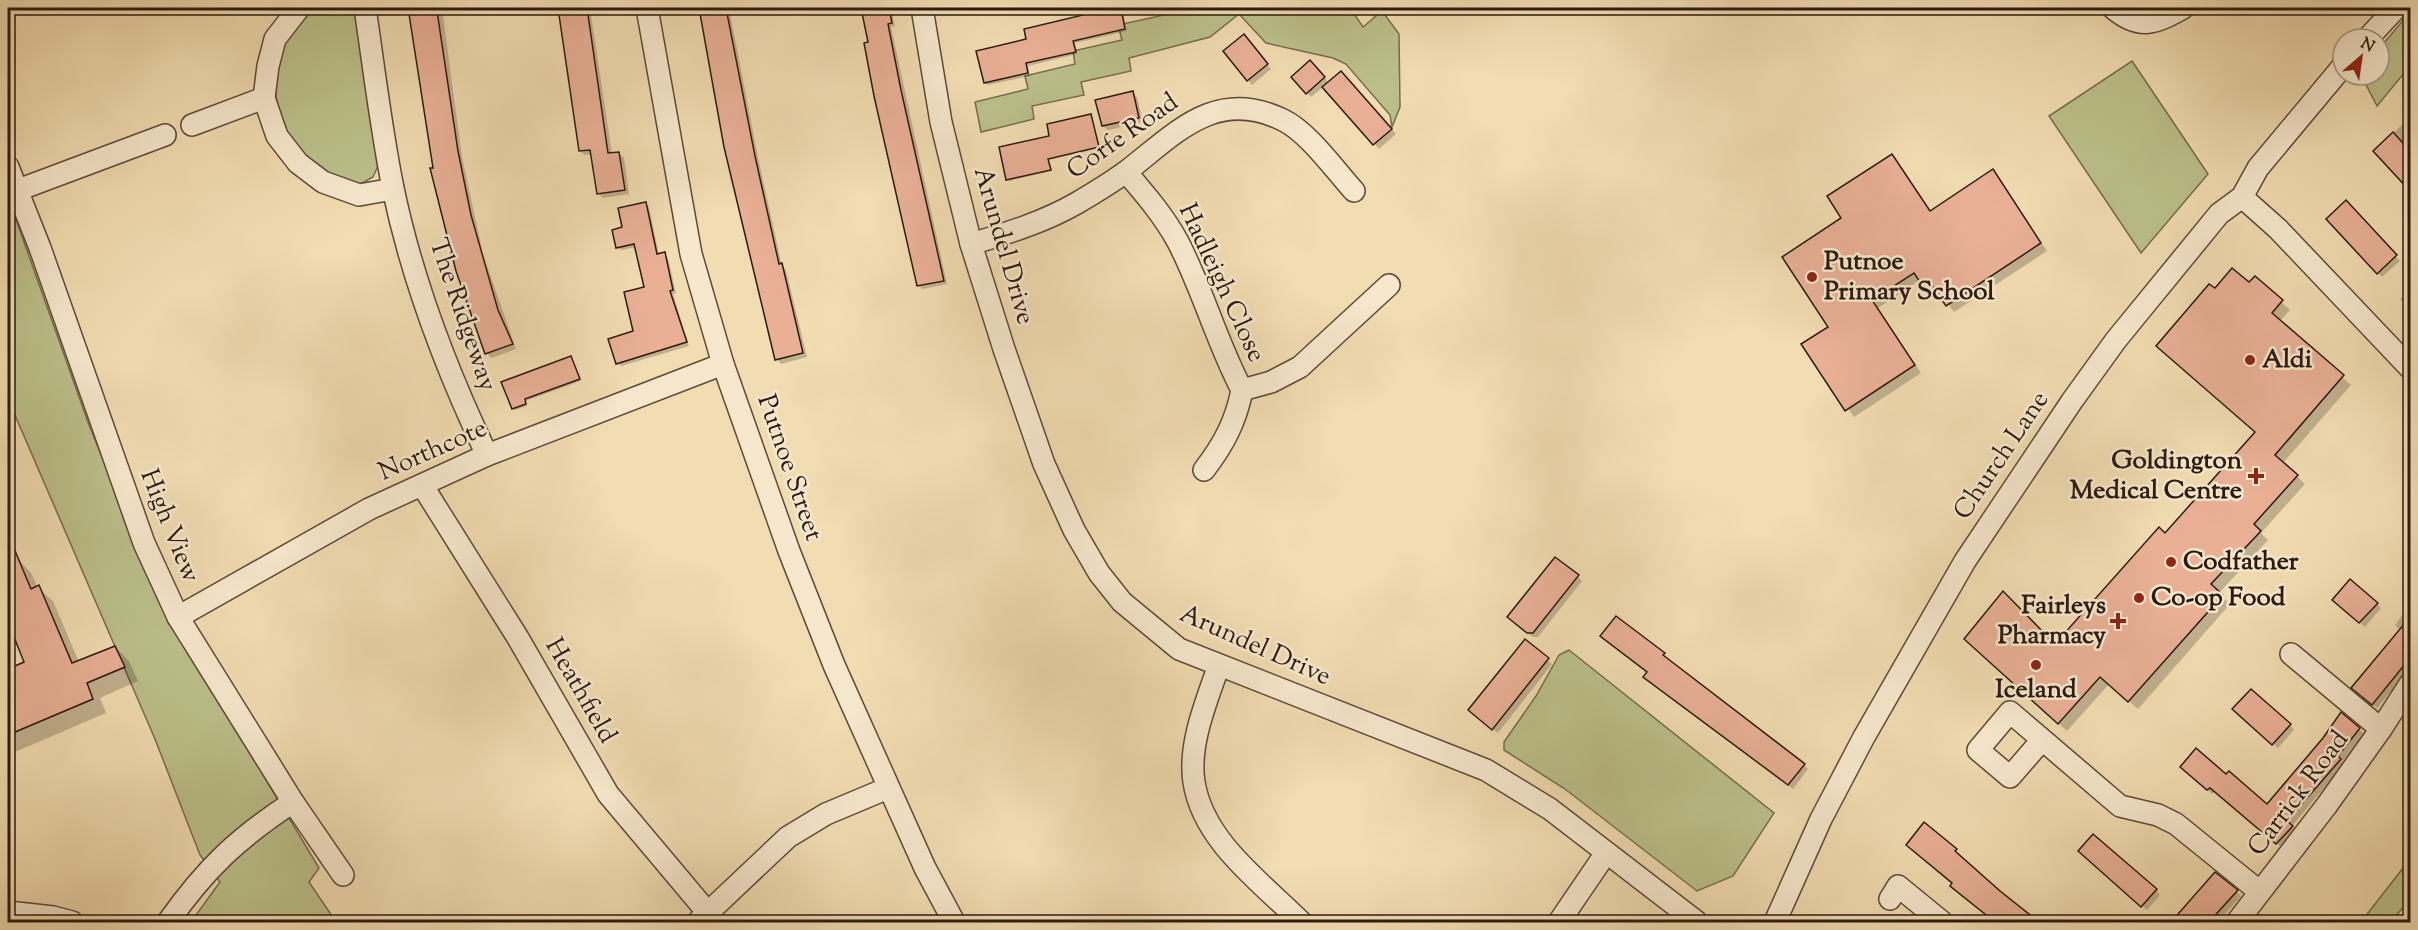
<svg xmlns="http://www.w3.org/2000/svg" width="2418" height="930" font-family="'Sorts Mill Goudy',serif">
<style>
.green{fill:#bcc08b;stroke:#746d4e;stroke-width:1.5}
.shadow{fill:#0003}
.building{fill:#e9b096;stroke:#2b1a11;stroke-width:1.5}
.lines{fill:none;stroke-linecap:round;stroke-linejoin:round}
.minor-casing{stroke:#5d4a39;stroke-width:24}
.minor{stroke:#f7e8cd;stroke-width:21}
.poi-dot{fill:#8f2418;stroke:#f7e8cd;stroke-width:2}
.labels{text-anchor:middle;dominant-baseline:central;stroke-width:5;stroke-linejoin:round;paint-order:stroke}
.street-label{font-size:26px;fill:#2b1a11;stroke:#f7e8cd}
.poi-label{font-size:26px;font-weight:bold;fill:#2b1a11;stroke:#f7e8cd;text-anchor:start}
</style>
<rect width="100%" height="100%" fill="#f2dcb2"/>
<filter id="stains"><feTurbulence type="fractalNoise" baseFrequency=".00333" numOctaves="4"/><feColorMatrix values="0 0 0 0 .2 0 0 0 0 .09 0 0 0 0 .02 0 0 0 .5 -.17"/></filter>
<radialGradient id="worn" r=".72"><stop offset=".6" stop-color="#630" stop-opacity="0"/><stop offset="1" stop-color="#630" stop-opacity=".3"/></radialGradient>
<!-- green -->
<g class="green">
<path d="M313,8h39l9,17 20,134 -8,18 -16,9c-8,-2 -19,-4 -27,-8 -64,-32 -74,-128 -17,-170z"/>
<polygon points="1196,8 1257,8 1260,13 1268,8 1350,8 1363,27 1382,11 1399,34 1400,107 1392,127 1390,115 1346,64 1333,58 1266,43 1239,14 1210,37 1129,58 1131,71 1081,82 1084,95 1032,106 1034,119 981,132 975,102 1028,89 1025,76 1075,64 1073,51 1122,40 1118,25"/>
<polygon points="2410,12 2410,66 2377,106 2361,75 2379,75 2379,49"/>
<polygon points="2132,61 2208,174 2141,253 2049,116"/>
<polygon points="8,197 89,425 165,612 319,868 309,882 336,922 191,922 220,882 200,855 155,739 11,406 8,407"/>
<polygon points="1569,650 1774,813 1733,876 1697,891 1565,789 1504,750 1504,742 1536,696 1559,655"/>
<polygon points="2410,859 2410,899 2391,922 2361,922"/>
</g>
<!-- shadow -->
<g class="shadow">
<polygon points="8,8 19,8 8,18"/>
<polygon points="412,8 442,8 462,157 483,254 516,349 491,358 487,353 463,288 441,212 432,169 434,169"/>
<polygon points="559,8 590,8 612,154 619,153 624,158 629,194 603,198 598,193 592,154 585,155 580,151"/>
<polygon points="699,8 729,8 759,162 782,266 786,270 807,357 781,364 777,359 725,146"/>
<polygon points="862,8 891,8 895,26 891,27 947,284 922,289 918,285"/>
<polygon points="1101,8 1122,8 1127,31 1075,43 1077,54 1028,66 1030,76 988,85 985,83 1028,41 1085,16 1084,11"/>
<polygon points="1183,8 1204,8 1186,11"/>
<polygon points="1365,8 1386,8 1373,17"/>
<polygon points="1248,41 1271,69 1252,85 1248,80"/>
<polygon points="1315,67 1329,83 1345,77 1396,134 1379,149 1323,87 1311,97 1307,93"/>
<polygon points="1132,93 1137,97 1143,122 1108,130 1103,126"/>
<polygon points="1091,116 1100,148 1049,160 1052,171 1009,181 1007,179 1051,137"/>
<polygon points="2410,117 2410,188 2375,151"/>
<polygon points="1892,156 1931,211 1992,171 2047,251 1954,312 1938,291 1932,295 1920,280 1878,308 1921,373 1854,417 1803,344 1830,327 1843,218"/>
<polygon points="2346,202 2400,261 2382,277 2328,219"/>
<polygon points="645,204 649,207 659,255 664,254 668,258 676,293 673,294 689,346 621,366 618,363 635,332 645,289 637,247 621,250 617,247 624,228"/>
<polygon points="2255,278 2290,310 2280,321 2351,385 2283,463 2305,484 2261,533 2268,540 2219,593 2230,604 2138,709 2109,684 2067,731 1974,647 2055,646 2165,535 2257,433 2215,291 2249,285"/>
<polygon points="2410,289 2410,310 2400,299"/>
<polygon points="571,357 581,381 525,401 527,406 515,410 513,408"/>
<polygon points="17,558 31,573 38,588 53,601 79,662 115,647 129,661 138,681 100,698 106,713 8,755 8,671 26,663 13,631 8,633 8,562"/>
<polygon points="1578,577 1582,581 1538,637 1533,637 1514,622"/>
<polygon points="2338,604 2377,604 2381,608 2365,627"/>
<polygon points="2410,605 2410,668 2377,708 2358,692 2400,631 2395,625"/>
<polygon points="1616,618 1804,765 1808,769 1793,789 1650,682 1648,673 1607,641"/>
<polygon points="1525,641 1552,664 1498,733 1475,715"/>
<polygon points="2239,714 2290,725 2294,730 2278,748"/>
<polygon points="2359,729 2364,734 2342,762 2344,764 2291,827 2296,831 2282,848 2215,791 2212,794 2187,771 2226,776 2267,806"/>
<polygon points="1925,824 2037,922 1996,922 1912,850"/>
<polygon points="2084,855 2156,890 2160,895 2147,910"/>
<polygon points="2215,874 2241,896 2218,922 2173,922"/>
</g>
<!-- building -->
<g class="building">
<polygon points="558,8 587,8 608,153 619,152 625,190 597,194 590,150 579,151"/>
<polygon points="699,8 726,8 755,156 779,264 782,263 803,353 775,360 724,147"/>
<polygon points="861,8 889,8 892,23 888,24 901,90 944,281 917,286 874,96 864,43 868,42"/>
<polygon points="1094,8 1121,8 1125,29 1073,41 1076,52 1026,63 1028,73 984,83 976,51 1026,39 1024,29 1083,15 1082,10"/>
<polygon points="437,11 458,151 471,215 498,310 513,344 485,354 456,271 430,168 433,168 409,14"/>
<polygon points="1244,34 1268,64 1247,81 1223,51"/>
<polygon points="1310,60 1325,77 1306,94 1291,77"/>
<polygon points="1341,71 1392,129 1373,145 1322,87"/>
<polygon points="1133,91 1139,118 1102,126 1095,100"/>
<polygon points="1091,114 1099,147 1048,159 1051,170 1006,180 999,147 1049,136 1047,124"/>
<polygon points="2393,132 2410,151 2410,191 2373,151"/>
<polygon points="1892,154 1930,211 1993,169 2041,243 1946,306 1931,284 1924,288 1914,273 1872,300 1915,365 1845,411 1801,344 1828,327 1782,257 1841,218 1827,196"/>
<polygon points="2346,200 2397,255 2377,274 2326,219"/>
<polygon points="646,202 657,254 665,252 673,290 670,291 687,342 616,364 608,339 633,331 624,292 644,287 634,244 616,248 612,230 622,227 618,208"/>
<polygon points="2232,268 2249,282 2255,276 2283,300 2272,313 2344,375 2275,455 2298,475 2254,524 2261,531 2211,584 2223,595 2128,702 2100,677 2058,724 1964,639 2003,591 2055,644 2159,527 2165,533 2255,432 2156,346 2209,284 2215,288"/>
<polygon points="571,356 580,379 525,399 526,404 512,409 501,382"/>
<polygon points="8,534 31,589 39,585 72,663 115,646 125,667 87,683 93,699 8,735 8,669 24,662 8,622"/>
<polygon points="1555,557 1579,575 1533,633 1527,633 1507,617"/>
<polygon points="2350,579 2378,603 2359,623 2332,600"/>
<polygon points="1616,616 1665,653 1663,655 1805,764 1788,785 1643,677 1647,672 1600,636"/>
<polygon points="2410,617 2410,658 2372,705 2351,688"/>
<polygon points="1525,639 1549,658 1492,730 1468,710"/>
<polygon points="2251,689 2291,724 2272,745 2232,709"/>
<polygon points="2341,712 2360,728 2338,756 2341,759 2287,821 2293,826 2276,844 2210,788 2207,790 2180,767 2196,748 2226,774 2229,771 2267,804 2323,738"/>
<polygon points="1924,822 1957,849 1955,851 2000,891 2039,922 1995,922 1950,886 1952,883 1906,845"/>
<polygon points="2093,834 2157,889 2141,907 2078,851"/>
<polygon points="2215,872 2238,890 2209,922 2171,922"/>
</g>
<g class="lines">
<defs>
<g id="minor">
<polyline points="299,8 275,39 268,66 264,98 277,136 298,163 323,182 359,195 393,189"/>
<path d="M365,8c9,60 16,121 28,180 19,92 54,183 94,267"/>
<polyline points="647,8 691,254 723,364 789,551 834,665 925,868 954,922"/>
<polyline points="922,8 941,122 971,244 1004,349 1044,464 1074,530 1099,573 1122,602 1179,649 1486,770 1550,809 1697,922"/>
<path d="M2113,8c27,23 43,15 70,0"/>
<polyline points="2367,39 2396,8"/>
<polyline points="192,125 264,98"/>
<polyline points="8,167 40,248 144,543 178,617 293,802 343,875"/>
<path d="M1126,172c19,22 38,44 52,70 25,48 39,101 64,148 -6,31 -18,54 -38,80"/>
<polyline points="18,190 165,135"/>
<polyline points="2242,197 2278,229 2410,368"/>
<path d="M971,244c37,-11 73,-22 106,-41 17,-10 35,-21 50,-32 49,-38 89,-84 156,-51 25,12 52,50 71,71"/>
<polyline points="1242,390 1271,382 1300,367 1389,285"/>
<polyline points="422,485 518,638 608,794 708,913"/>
<polyline points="178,617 369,509 487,455 723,364"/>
<polyline points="2291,654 2381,729 2410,684"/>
<path d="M1219,665c-12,35 -31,79 -25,117 9,59 67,100 107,140"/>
<polyline points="2042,740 2010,777 1978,750 2010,712 2120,806 2158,815 2176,824 2260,892"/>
<polyline points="1890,899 1898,886 1942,922"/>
<polyline points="8,912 53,917 72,922"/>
<path d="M168,922c38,-54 70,-84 125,-120"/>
<polyline points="698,922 788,837 826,814 888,788"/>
<polyline points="1559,922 1606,853"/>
<polyline points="1775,922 1821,819 1864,737 1965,561 2072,401 2116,340 2219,214 2242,197 2258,168 2343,66"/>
<polyline points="2237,922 2327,805 2381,729"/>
</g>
</defs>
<!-- minor casing -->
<use href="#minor" class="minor-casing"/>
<!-- minor -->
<use href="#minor" class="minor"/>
</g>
<!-- markers -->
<g class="poi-dot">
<circle cx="1812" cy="277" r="6"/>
<circle cx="2250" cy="360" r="6"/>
<path d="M2253 467h6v6h6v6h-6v6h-6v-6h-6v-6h6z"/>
<circle cx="2171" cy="562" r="6"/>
<circle cx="2139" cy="598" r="6"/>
<path d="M2115 612h6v6h6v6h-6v6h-6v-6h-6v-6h6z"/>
<circle cx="2036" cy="665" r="6"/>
</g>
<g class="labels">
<!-- street labels -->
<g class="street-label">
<text transform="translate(1123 137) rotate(-35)">Corfe Road</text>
<text transform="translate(1003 246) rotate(74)">Arundel Drive</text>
<text transform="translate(1221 283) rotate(65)">Hadleigh Close</text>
<text transform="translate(462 315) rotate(71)">The Ridgeway</text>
<text transform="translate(433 451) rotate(-24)">Northcote</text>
<text transform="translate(2002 456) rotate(-56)">Church Lane</text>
<text transform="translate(789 468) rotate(71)">Putnoe Street</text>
<text transform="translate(169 526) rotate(68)">High View</text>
<text transform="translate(1255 646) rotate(24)">Arundel Drive</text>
<text transform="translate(580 691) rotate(60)">Heathfield</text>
<text transform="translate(2299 794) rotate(-53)">Carrick Road</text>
</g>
<!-- poi labels -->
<g class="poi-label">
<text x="1824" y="262">Putnoe<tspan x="1824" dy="30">Primary School</tspan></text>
<text x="2262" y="360">Aldi</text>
<text x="2242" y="461" text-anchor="end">Goldington<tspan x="2242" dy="30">Medical Centre</tspan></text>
<text x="2183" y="562">Codfather</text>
<text x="2151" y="598">Co-op Food</text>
<text x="2106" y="606" text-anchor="end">Fairleys<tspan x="2106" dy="30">Pharmacy</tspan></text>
<text x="2036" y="690" text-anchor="middle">Iceland</text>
</g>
</g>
<!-- margin -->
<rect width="2418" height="930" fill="none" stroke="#f2dcb2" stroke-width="30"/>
<rect x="9" y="9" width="2400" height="912" fill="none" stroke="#2b1a11" stroke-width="3"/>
<rect x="15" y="15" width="2388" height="900" fill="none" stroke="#2b1a11" stroke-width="1.5"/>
<!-- north arrow -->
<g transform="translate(2361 57) rotate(29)"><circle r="28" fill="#f7e8cd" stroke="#a59682" stroke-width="1.5"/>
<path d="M0-4.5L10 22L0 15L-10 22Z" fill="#8f2418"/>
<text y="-9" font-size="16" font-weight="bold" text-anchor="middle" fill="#2b1a11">N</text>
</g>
<rect width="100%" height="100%" filter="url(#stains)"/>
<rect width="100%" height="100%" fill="url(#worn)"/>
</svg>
